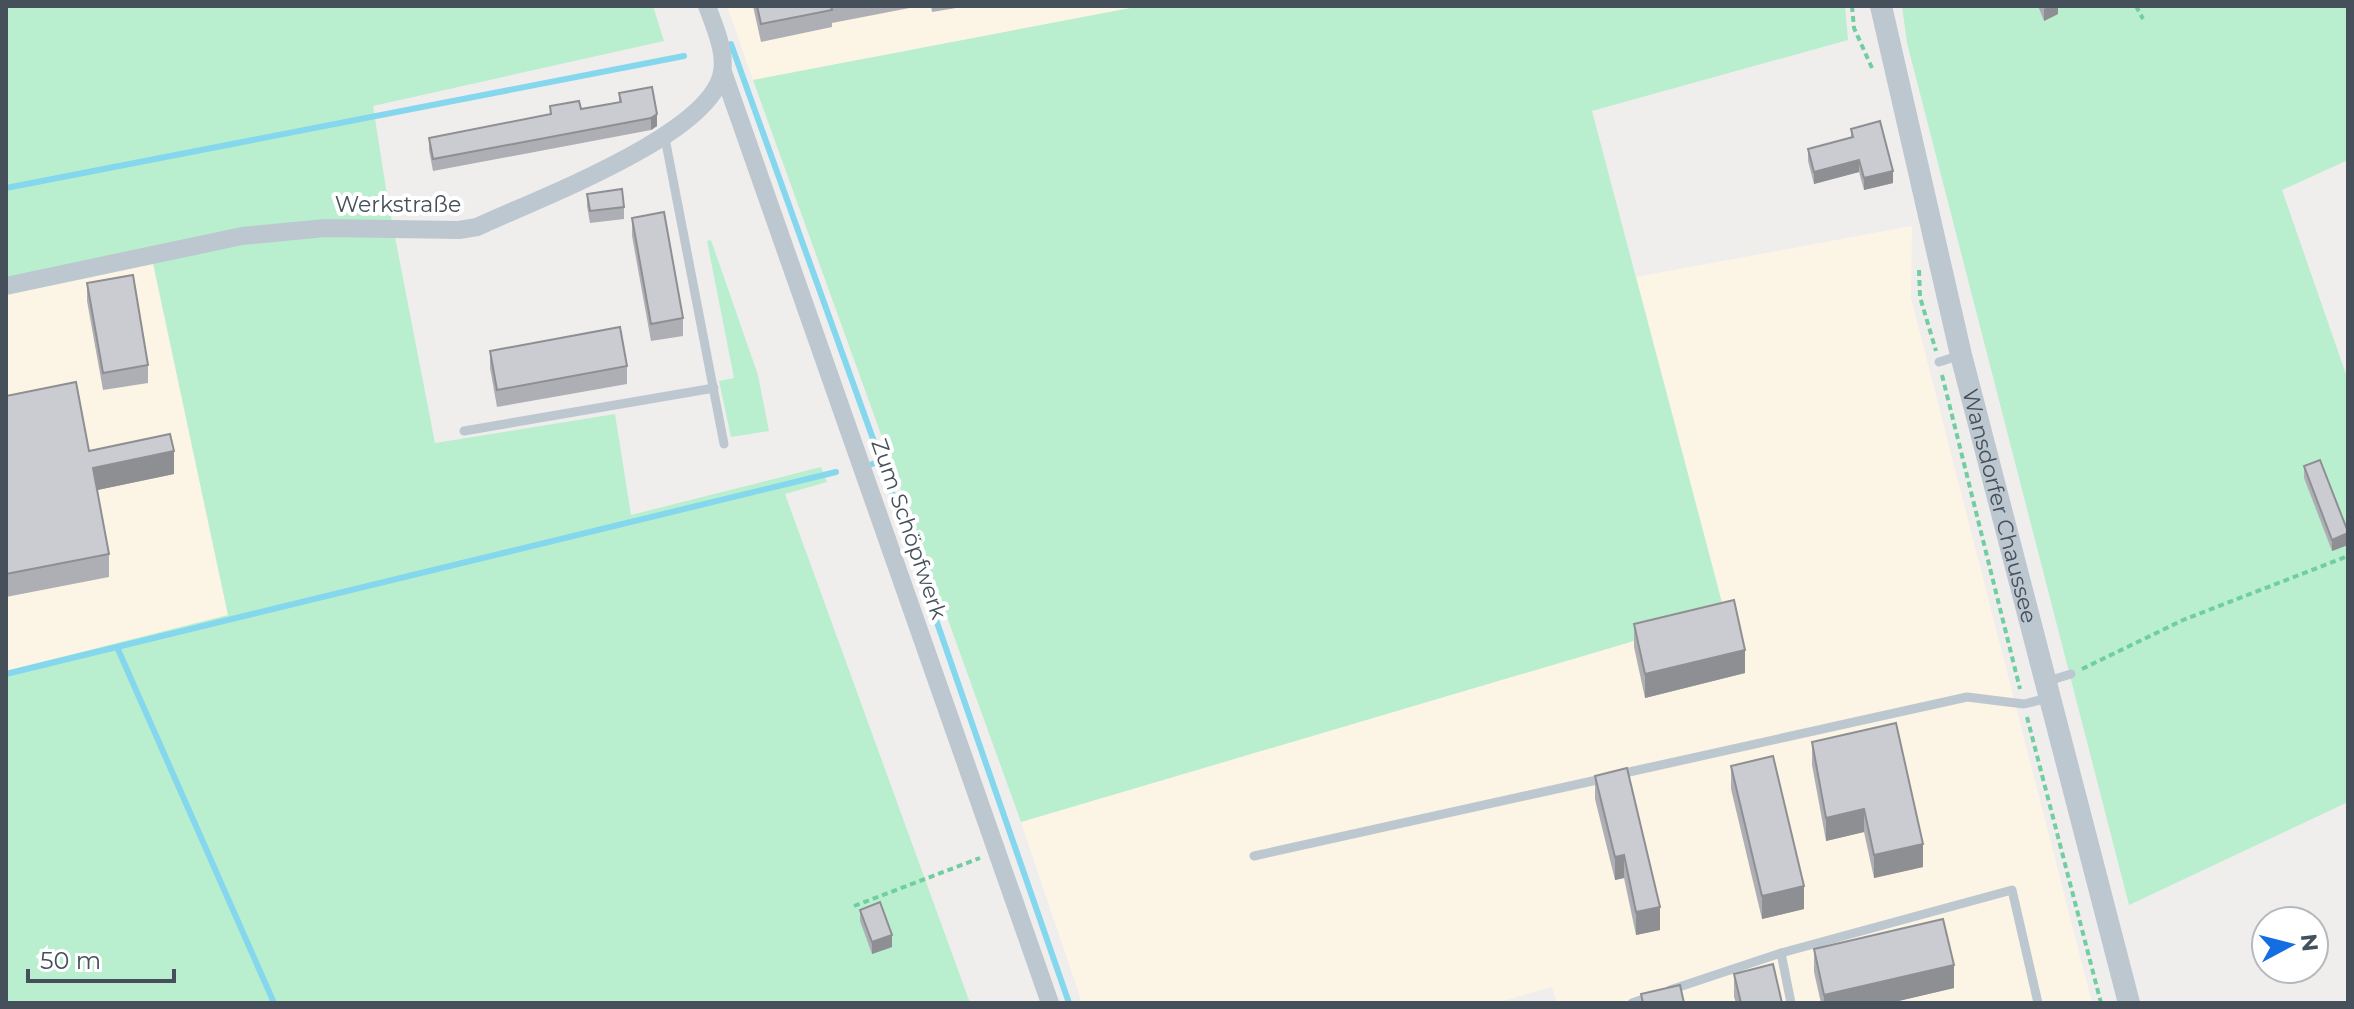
<svg xmlns="http://www.w3.org/2000/svg" width="2354" height="1009" font-family="Montserrat,sans-serif">
<style>
.commercial{fill:#fcf5e5}
.green{fill:#b9efcf}
.lines{fill:none;stroke-linecap:round;stroke-linejoin:round}
.stream{stroke:#85d7ed;stroke-width:6}
.path{stroke:#71cea1;stroke-width:4;stroke-dasharray:6 4;stroke-linecap:butt}
.service{stroke:#bdc7d0;stroke-width:9}
.minor{stroke:#bdc7d0;stroke-width:18}
.tertiary{stroke:#bdc7d0;stroke-width:22}
.wall{fill:#aeafb5}
.shaded-wall{fill:#8d8f93}
.building{fill:#caccd2;stroke:#8d8f93;stroke-width:2}
.labels{text-anchor:middle;dominant-baseline:central;stroke-width:8;stroke-linejoin:round;paint-order:stroke}
.street-label{font-size:22px;fill:#45505b;stroke:#fff}
</style>
<rect width="100%" height="100%" fill="#f0eded"/>
<!-- commercial -->
<g class="commercial">
<polygon points="727,6 1141,6 753,80"/>
<polygon points="1912,226 1911,298 2092,1003 1557,1003 1552,987 1495,1003 1082,1003 1021,822 1725,614 1636,277"/>
<polygon points="150,249 228,616 6,671 6,278"/>
</g>
<!-- green -->
<g class="green">
<polygon points="6,6 653,6 664,41 373,106 388,201 435,443 615,414 631,515 821,467 827,482 785,494 970,1003 6,1003 6,671 228,615 150,249 6,278"/>
<polygon points="1141,6 1845,6 1848,40 1592,111 1725,614 1021,822 753,80"/>
<polygon points="1902,6 2348,6 2348,160 2282,190 2348,380 2348,802 2129,905 1907,43"/>
<polygon points="711,240 758,375 769,431 731,437 719,381 734,378 707,241"/>
</g>
<g class="lines">
<!-- stream -->
<g class="stream">
<polyline points="731,44 881,461"/>
<polyline points="6,188 684,56"/>
<polyline points="872,464 881,461 1069,1003"/>
<polyline points="117,647 274,1003"/>
<polyline points="6,674 836,472"/>
</g>
<!-- path -->
<g class="path">
<polyline points="1852,6 1854,28 1872,68"/>
<polyline points="2136,6 2143,19"/>
<polyline points="1919,270 1920,297 1936,351"/>
<polyline points="1942,375 2020,689"/>
<polyline points="2082,669 2183,620 2348,556"/>
<polyline points="2027,717 2101,1003"/>
<polyline points="854,906 980,858"/>
</g>
<!-- service -->
<g class="service">
<polyline points="665,138 724,444"/>
<polyline points="1939,362 1961,355"/>
<polyline points="464,431 714,388"/>
<polyline points="2048,681 2071,674"/>
<polyline points="1620,774 1967,697 2024,704 2048,698"/>
<polyline points="1254,856 1606,778"/>
<polyline points="1781,953 1791,1003"/>
<polyline points="1670,990 1781,953 2012,890 2038,1003"/>
<polyline points="1632,1003 1652,996"/>
</g>
<!-- minor -->
<g class="minor">
<polyline points="723,72 1050,1003"/>
<path d="M6,286l236,-50 83,-8 134,2 18,-3c57,-27 235,-92 245,-155 4,-20 -8,-47 -15,-66"/>
</g>
<!-- tertiary -->
<path class="tertiary" id="s1" d="M1881,6l80,349 168,648"/>
</g>
<!-- wall -->
<g class="wall">
<polygon points="753,6 920,6 832,23 832,27 761,42"/>
<polygon points="931,6 968,6 932,12"/>
<polygon points="2038,6 2058,6 2058,14 2044,21"/>
<polygon points="652,87 657,126 651,130 433,171 429,150 429,138 550,114 550,106 581,109 619,102 619,93"/>
<polygon points="1851,129 1893,183 1864,190 1859,172 1814,184 1808,161 1808,149 1851,138"/>
<polygon points="587,194 624,207 624,219 590,223 587,206"/>
<polygon points="632,218 683,318 683,336 651,341 632,236"/>
<polygon points="87,283 148,365 148,383 103,390 87,301"/>
<polygon points="490,351 627,366 627,384 497,407 490,368"/>
<polygon points="6,396 89,451 174,474 97,490 109,554 109,577 6,597"/>
<polygon points="2304,466 2348,533 2348,545 2332,551 2304,478"/>
<polygon points="1634,624 1745,673 1645,698 1634,647"/>
<polygon points="1812,742 1923,867 1874,878 1864,832 1826,841 1812,765"/>
<polygon points="1731,766 1804,909 1762,919 1731,789"/>
<polygon points="1595,776 1660,930 1636,935 1624,878 1615,880 1595,799"/>
<polygon points="860,910 892,947 872,954 860,921"/>
<polygon points="1814,949 1954,988 1890,1003 1821,1003 1814,972"/>
<polygon points="1734,974 1782,1003 1736,1003 1734,997"/>
</g>
<!-- shaded-wall -->
<g class="shaded-wall">
<polygon points="2050,6 2058,6 2058,14 2044,21 2044,9"/>
<polygon points="657,114 657,126 651,130 651,118"/>
<polygon points="1859,160 1859,172 1814,184 1814,172"/>
<polygon points="1893,171 1893,183 1864,190 1864,178"/>
<polygon points="174,451 174,474 93,491 93,468"/>
<polygon points="2348,533 2348,545 2332,551 2332,540"/>
<polygon points="1745,650 1745,673 1645,698 1645,674"/>
<polygon points="1864,809 1864,832 1826,841 1826,818"/>
<polygon points="1923,844 1923,867 1874,878 1874,855"/>
<polygon points="1624,855 1624,878 1615,880 1615,857"/>
<polygon points="1804,886 1804,909 1762,919 1762,896"/>
<polygon points="1660,907 1660,930 1636,935 1636,912"/>
<polygon points="892,935 892,947 872,954 872,942"/>
<polygon points="1954,965 1954,988 1890,1003 1824,1003 1824,995"/>
</g>
<!-- building -->
<g class="building">
<polygon points="757,6 831,6 832,10 761,24"/>
<polygon points="652,87 657,114 651,118 433,159 429,138 551,114 550,106 579,101 581,109 621,102 619,93"/>
<polygon points="1880,121 1893,171 1864,178 1859,160 1814,172 1808,149 1853,137 1851,129"/>
<polygon points="622,189 624,207 590,211 587,194"/>
<polygon points="664,212 683,318 651,324 632,218"/>
<polygon points="133,275 148,365 103,373 87,283"/>
<polygon points="620,327 627,366 497,390 490,351"/>
<polygon points="76,382 89,451 170,434 174,451 93,468 109,554 6,574 6,396"/>
<polygon points="2320,460 2348,532 2348,533 2332,540 2304,466"/>
<polygon points="1734,600 1745,650 1645,674 1634,624"/>
<polygon points="1896,723 1923,844 1874,855 1864,809 1826,818 1812,742"/>
<polygon points="1773,756 1804,886 1762,896 1731,766"/>
<polygon points="1627,768 1660,907 1636,912 1624,855 1615,857 1595,776"/>
<polygon points="880,902 892,935 872,942 860,910"/>
<polygon points="1943,919 1954,965 1824,995 1814,949"/>
<polygon points="1773,964 1782,1003 1741,1003 1734,974"/>
<polygon points="1680,985 1684,1003 1643,1003 1641,994"/>
</g>
<g class="labels">
<!-- street labels -->
<g class="street-label">
<text x="398" y="204">Werkstraße</text>
<text stroke="none"><textPath href="#s1" startOffset="514">Wansdorfer Chaussee</textPath></text>
<text transform="translate(909 529) rotate(71)">Zum Schöpfwerk</text>
</g>
</g>
<!-- border -->
<rect width="2354" height="1009" fill="none" stroke="#45505b" stroke-width="16"/>
<!-- north arrow -->
<g transform="translate(2290 945) rotate(83)"><circle r="38" fill="#ffffff" stroke="#b5b9bd" stroke-width="2"/>
<path d="M0-6L14 30L0 20L-14 30Z" fill="#156de2"/>
<text y="-12" font-size="22" font-weight="bold" text-anchor="middle" fill="#45505b">N</text>
</g>
<!-- scale -->
<path d="M28 969v12h146v-12" fill="none" stroke="#45505b" stroke-width="4"/>
<text x="40" y="969" font-size="24" fill="#45505b" stroke="#ffffff" stroke-width="6" paint-order="stroke">50 m</text>
</svg>
